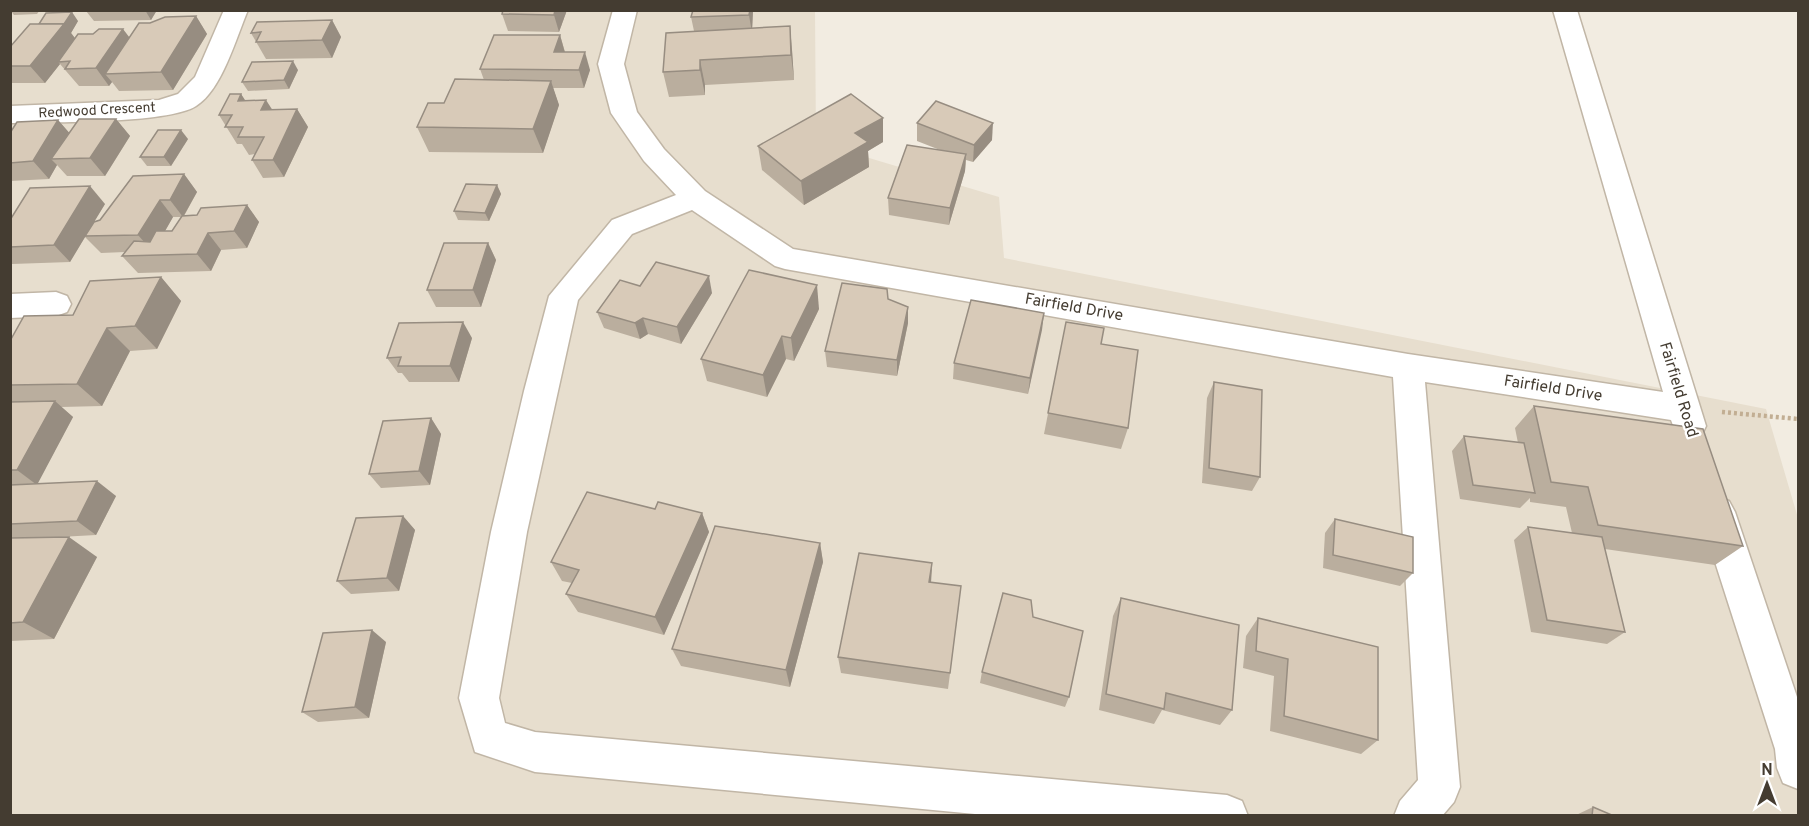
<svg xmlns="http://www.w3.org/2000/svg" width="1809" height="826" font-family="Overpass,sans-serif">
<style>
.residential{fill:#e7dece}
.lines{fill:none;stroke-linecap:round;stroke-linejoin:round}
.street-casing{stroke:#c1b6a6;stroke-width:3}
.path{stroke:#c2ae93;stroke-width:4.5;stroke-dasharray:3 3;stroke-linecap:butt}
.street{fill:#fff;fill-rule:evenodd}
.wall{fill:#baae9e;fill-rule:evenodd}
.shaded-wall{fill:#978d81}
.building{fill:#d8cab8;stroke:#978d81;stroke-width:1.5}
.labels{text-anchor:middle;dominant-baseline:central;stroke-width:4.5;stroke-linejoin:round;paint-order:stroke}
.far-street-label{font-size:14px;fill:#443c31;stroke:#fff}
.street-label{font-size:16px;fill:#443c31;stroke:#fff}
</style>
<rect width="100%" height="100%" fill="#f2ece1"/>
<!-- residential -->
<polygon class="residential" points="10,11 815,11 816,142 999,197 1004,258 1766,409 1798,518 1798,815 11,815"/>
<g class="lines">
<defs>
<g id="street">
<path d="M224,10h24c-12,28 -26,80 -52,96 -28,18 -147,16 -186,17v-17l149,-6 19,-6 17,-17z"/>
<polygon points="613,10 637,10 624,64 637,112 664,149 705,191 793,249 1408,354 1663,392 1553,10 1577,10 1706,426 1701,436 1689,440 1677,436 1671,420 1425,382 1460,787 1454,802 1442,816 1394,816 1400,801 1418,780 1393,377 785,269 775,266 692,210 632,234 578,300 527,532 499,698 505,723 535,732 1227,795 1242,801 1248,816 996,816 535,772 475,752 459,698 491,532 524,391 549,296 612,220 676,195 644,161 611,113 598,64"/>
<polygon points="56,292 67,296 71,304 67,312 56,316 10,318 10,294"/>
<polygon points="1717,497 1729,501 1735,512 1798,700 1798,789 1783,783 1777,768 1775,749 1699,512 1705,501"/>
</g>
</defs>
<!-- street casing -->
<use href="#street" class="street-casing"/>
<!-- path -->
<polyline class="path" points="1722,412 1798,419"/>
<!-- street -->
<use href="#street" class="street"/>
</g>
<!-- wall -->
<g class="wall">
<polygon points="10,10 40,10 37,14 14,15"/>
<polygon points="60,10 157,10 151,20 94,21 86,11 60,11"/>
<polygon points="165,10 198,10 165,12"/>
<polygon points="287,10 322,10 322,11"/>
<polygon points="503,10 567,10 559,32 508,31 502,14"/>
<polygon points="693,10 753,10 752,28 792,50 794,80 705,85 705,95 669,97 663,72 694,31 691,17"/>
<polygon points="196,16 207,34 173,90 119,91 112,82 109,86 79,86 60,64 45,83 10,83 10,47 39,24 78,21 71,33 75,38 130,37 150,23"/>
<polygon points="332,20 341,37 332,58 266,59 251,33"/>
<polygon points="560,35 565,52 590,70 584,88 553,88 559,105 543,153 429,152 417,127 444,103 484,80 480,69"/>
<polygon points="298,70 289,89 248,91 242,82"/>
<polygon points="241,94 245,101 272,110 297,109 308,127 284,177 263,178 252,160 255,154 249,155 242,144 237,144 219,115"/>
<polygon points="883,118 883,142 868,151 869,167 804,205 762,170 758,146"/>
<polygon points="116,119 130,136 105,176 67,176 57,165 49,179 10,181 10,133 58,120 69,133"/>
<polygon points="917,123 992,140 973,162 966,160 965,171 949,225 889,215 888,198 940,150 917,141"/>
<polygon points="188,139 171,166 147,166 140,157"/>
<path d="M184,174l13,18 -13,24 13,-1 50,-10 12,17 -12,26 -26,2 -10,21 -73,2 -16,-17 3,-4 -24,1 -16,-16 -15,25 -58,2 -2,-1v-43l95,-16 -14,22 9,-6zM173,217h9l-10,14h-7z"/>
<polygon points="497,185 501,194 489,221 458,220 454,211"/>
<polygon points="488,243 496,260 481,307 436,307 427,290"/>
<polygon points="161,277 181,301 157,349 130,351 102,406 61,407 73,417 37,484 116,496 96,535 41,538 97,557 54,639 10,641 10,341 73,315"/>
<polygon points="640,286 712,293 681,344 648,334 640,339 604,328 597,312"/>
<polygon points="888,299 908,323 897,376 827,367 825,351"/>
<polygon points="819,309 794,361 786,359 767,397 707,381 701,359"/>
<polygon points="1044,313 1028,394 953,379 954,363"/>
<polygon points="1066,322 1101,344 1128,428 1121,449 1044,434"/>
<polygon points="472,338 459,382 409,382 402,373 398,373 387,358"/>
<polygon points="1214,382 1260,477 1252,491 1202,483 1207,398"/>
<polygon points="1534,406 1743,546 1715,565 1605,549 1625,632 1607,644 1531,632 1514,540 1528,527 1572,533 1566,507 1530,502 1530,498 1520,508 1460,499 1452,451 1464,436 1518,443 1515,428"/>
<polygon points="431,418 441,434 430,485 381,488 369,474"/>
<polygon points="655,509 702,513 709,532 664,635 578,612 566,594 572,583 562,581 551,562"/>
<polygon points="403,516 415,530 399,591 351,594 337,581"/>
<polygon points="1335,519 1413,573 1400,586 1323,568 1325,533"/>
<polygon points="820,543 823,562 790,687 681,666 672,649"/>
<polygon points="932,563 931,582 959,604 948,689 841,673 838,657"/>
<polygon points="1121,598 1232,710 1220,725 1162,710 1154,724 1099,710 1113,616"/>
<polygon points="1033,617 1069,697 1065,707 980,683 982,672"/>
<polygon points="1258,618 1378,740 1361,754 1270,731 1274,676 1243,668 1246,636"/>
<polygon points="386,642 369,718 318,722 302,712"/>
<polygon points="1593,807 1614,816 1574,816"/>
</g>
<!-- shaded-wall -->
<g class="shaded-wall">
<polygon points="145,10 157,10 151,20"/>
<polygon points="555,10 567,10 559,32 554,15"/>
<polygon points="750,10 753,10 752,33 749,15"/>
<polygon points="72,12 78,21 71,33 77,41 58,62 60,64 45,83 30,66"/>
<polygon points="196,16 207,34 173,90 161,72"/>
<polygon points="332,20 341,37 332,58 322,40"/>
<polygon points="790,26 792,50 794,80 791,55"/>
<polygon points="123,29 136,46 105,74 112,82 109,86 96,68"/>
<polygon points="560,35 565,53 554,52"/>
<polygon points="585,52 590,70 584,88 579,70"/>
<polygon points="700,60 705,85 705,95 700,70"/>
<polygon points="293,61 298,70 289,89 284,80"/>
<polygon points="551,81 559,105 543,153 533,129"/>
<polygon points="241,94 253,112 238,101"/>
<polygon points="266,100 277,117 261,110"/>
<polygon points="297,109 308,127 284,177 273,160"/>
<polygon points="883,118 883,142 868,151 869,167 804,205 801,181 855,133"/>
<polygon points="116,119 130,136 105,176 90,158"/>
<polygon points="58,120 73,137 51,159 57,165 49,179 33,161"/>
<polygon points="993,123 992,140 973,162 974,145"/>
<polygon points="181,130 188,139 171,166 164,157"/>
<polygon points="966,154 965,171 949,225 950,208"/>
<polygon points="184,174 197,192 183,217 170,200"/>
<polygon points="497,185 501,194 489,221 485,213"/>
<polygon points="90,186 105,204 70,262 54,245"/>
<polygon points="160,200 173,217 153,252 138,235"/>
<polygon points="247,205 259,222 247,248 234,231"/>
<polygon points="208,233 221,250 211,271 197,254"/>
<polygon points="488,243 496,260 481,307 473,290"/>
<polygon points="709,276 712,293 681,344 677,327"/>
<polygon points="161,277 181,301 157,349 135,326"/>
<polygon points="817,285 819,309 794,361 791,338"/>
<polygon points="908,307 908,323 897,376 897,360"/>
<polygon points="1044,313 1042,330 1028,394 1030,378"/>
<polygon points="643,318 648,334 640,339 635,323"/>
<polygon points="463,322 472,338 459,382 450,366"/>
<polygon points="107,328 130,351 102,406 77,384"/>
<polygon points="782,336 786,359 767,397 763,375"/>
<polygon points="55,401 73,417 37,485 17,470"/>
<polygon points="431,418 441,434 430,485 419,471"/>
<polygon points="97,481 116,496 96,535 77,521"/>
<polygon points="702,513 709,532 664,635 655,617"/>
<polygon points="403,516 415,530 399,591 387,578"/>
<polygon points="69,537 97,557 54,639 23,622"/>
<polygon points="820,543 823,562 790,687 786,670"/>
<polygon points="932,563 931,582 929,582"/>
<polygon points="372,630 386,642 369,718 355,707"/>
</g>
<!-- building -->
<g class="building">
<polygon points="503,10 555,10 554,15 502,14"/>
<polygon points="693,10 750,10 749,15 691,17"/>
<polygon points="72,12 64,24 39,24 46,13"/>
<polygon points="196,16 161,72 105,74 139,23 150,23 165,17"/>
<polygon points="332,20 322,40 256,42 261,32 251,33 257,22"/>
<polygon points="30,24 64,24 30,66 10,66 10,47"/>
<polygon points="790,26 791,55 700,60 700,70 663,72 666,33"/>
<polygon points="99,29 123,29 96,68 65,69 70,61 58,62 78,34 93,34"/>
<polygon points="494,35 560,35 554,52 585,52 579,70 480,69"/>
<polygon points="293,61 284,80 242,82 252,62"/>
<polygon points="455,79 551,81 533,129 417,127 428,103 444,103"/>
<polygon points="230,94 241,94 238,101 266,100 261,110 297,109 273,160 252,160 264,137 238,137 243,127 225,127 232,115 219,115"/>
<polygon points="851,94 883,118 855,133 868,142 801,181 758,146"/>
<polygon points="936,101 993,123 974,145 917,123"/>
<polygon points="79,119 116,119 90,158 51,159"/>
<polygon points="58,120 33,161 10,163 10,133 17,122"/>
<polygon points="158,130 181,130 164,157 140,157"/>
<polygon points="907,145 966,154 950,208 888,198"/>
<polygon points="184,174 170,200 160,200 138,235 85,236 94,222 100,220 133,176"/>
<polygon points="466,184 497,185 485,213 454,211"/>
<polygon points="90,186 54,245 10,247 10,220 30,188"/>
<polygon points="247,205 234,231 208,233 197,254 122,256 134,241 150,242 156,231 172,231 182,216 197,215 201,208"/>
<polygon points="444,243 488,243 473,290 427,290"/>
<polygon points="656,262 709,276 677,327 643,318 635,323 597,312 620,280 640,286"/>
<polygon points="749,270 817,285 791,338 782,336 763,375 701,359"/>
<polygon points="161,277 135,326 107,328 77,384 10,385 10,341 24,316 73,315 90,281"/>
<polygon points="842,283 887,289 888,299 908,307 897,360 825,351"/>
<polygon points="971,300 1044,313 1030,378 954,363"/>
<polygon points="463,322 450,366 398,366 401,357 387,358 399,323"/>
<polygon points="1066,322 1104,328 1101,344 1138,350 1128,428 1048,413"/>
<polygon points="1214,382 1262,390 1260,477 1209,468"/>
<polygon points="55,401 17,470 10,470 10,402"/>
<polygon points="1534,406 1703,429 1743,546 1598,525 1588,487 1551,482"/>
<polygon points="431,418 419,471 369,474 383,421"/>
<polygon points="1464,436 1524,443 1535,493 1473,485"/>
<polygon points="97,481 77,521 10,524 10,485"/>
<polygon points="587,492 655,509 658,502 702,513 655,617 566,594 579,570 551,562"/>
<polygon points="403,516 387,578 337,581 356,518"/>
<polygon points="1335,519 1413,537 1413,573 1333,555"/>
<polygon points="715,526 820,543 786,670 672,649"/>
<polygon points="1528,527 1602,537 1625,632 1547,620"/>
<polygon points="69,537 23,622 10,623 10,538"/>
<polygon points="859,553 932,563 929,582 961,586 950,673 838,657"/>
<polygon points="1003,593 1031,600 1033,617 1083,631 1069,697 982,672"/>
<polygon points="1121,598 1239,625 1232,710 1166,693 1164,709 1106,694"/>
<polygon points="1258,618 1378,647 1378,740 1284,716 1288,659 1256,651"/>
<polygon points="372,630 355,707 302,712 323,633"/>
<polygon points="1593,807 1614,816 1592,816"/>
</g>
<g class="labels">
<!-- far-street labels -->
<g class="far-street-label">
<text transform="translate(97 111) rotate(-3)">Redwood Crescent</text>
</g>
<!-- street labels -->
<g class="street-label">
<text transform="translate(1074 308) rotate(10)">Fairfield Drive</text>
<text transform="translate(1553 389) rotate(9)">Fairfield Drive</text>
<text transform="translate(1678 390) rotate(73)">Fairfield Road</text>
</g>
</g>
<!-- border -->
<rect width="1809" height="826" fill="none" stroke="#443c31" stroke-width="24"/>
<!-- north arrow -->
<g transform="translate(1767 784)" stroke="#ffffff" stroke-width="4.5" paint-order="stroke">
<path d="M0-4.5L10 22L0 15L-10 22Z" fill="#443c31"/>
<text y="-9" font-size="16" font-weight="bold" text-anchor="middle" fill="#443c31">N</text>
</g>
</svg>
